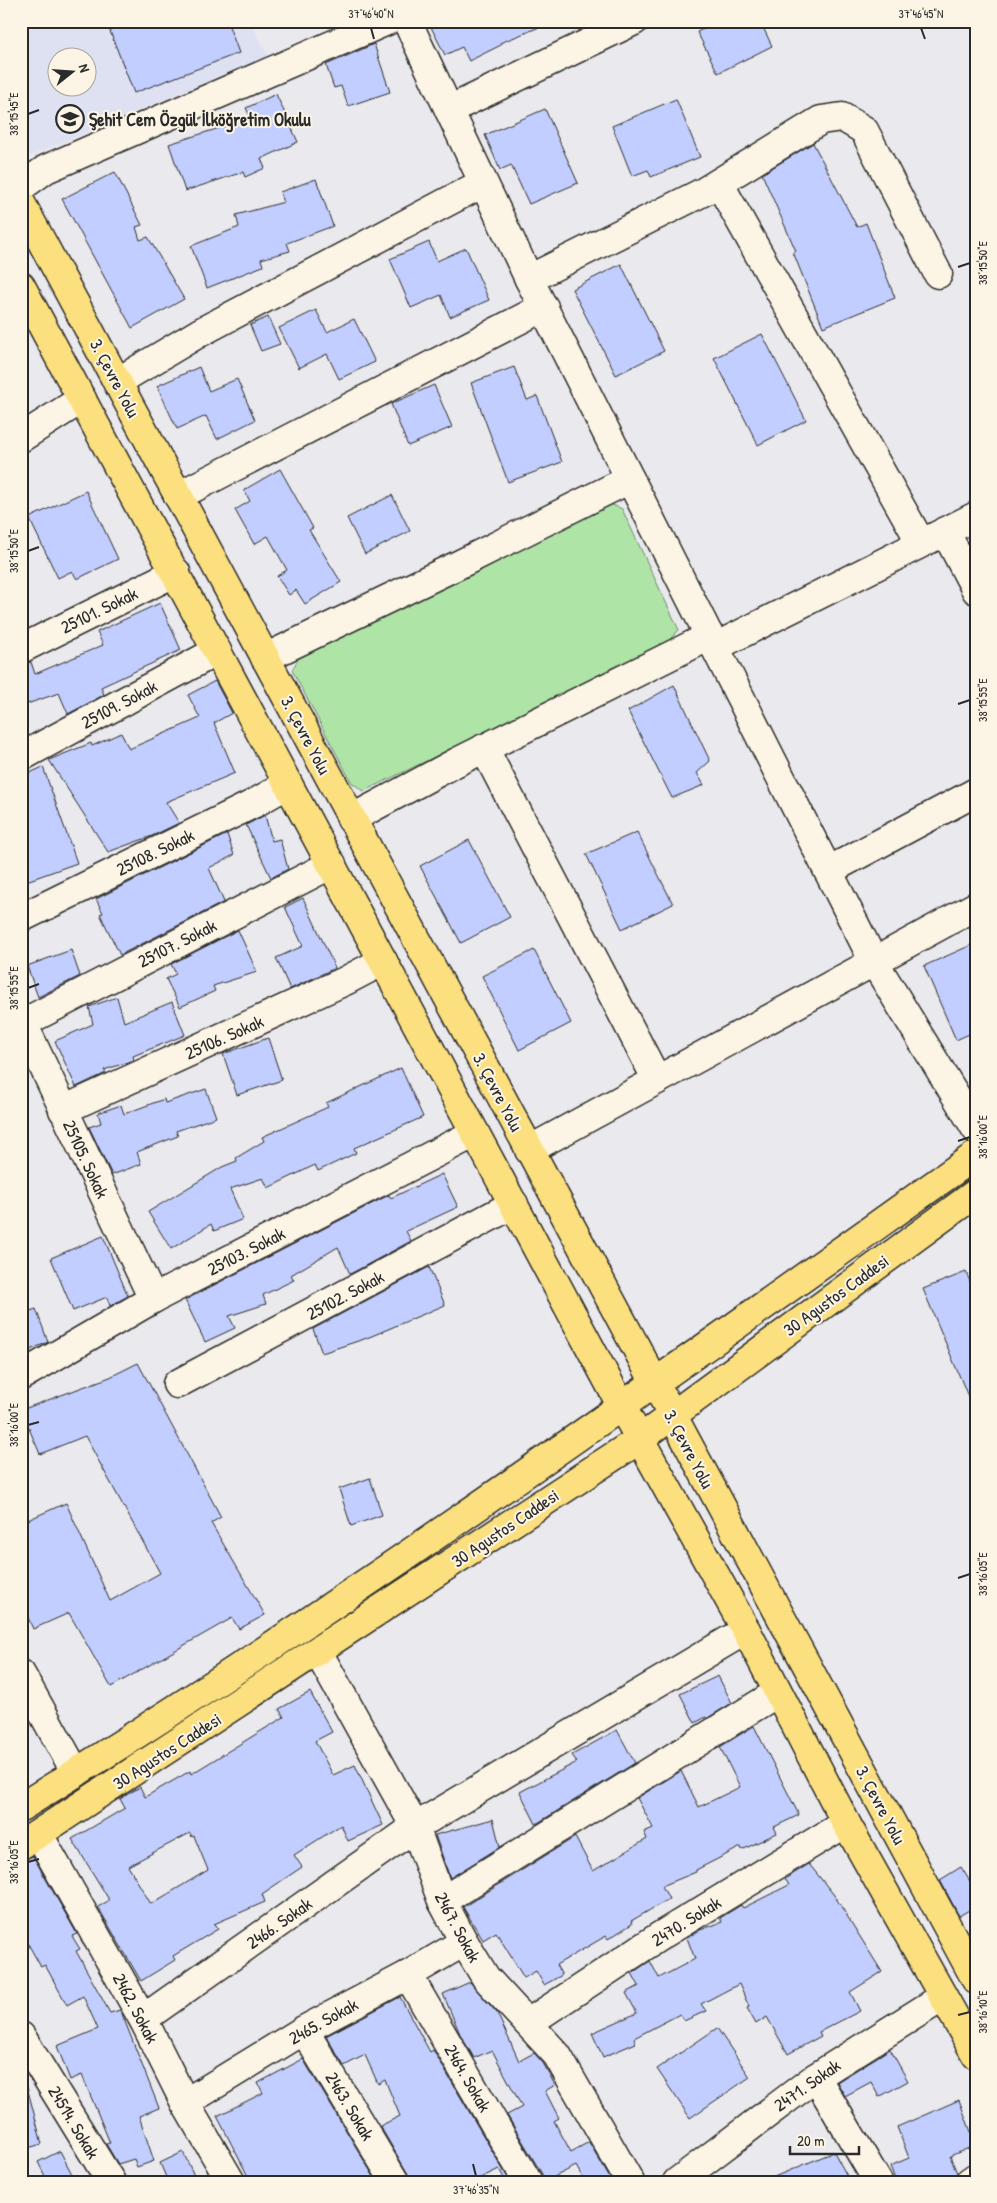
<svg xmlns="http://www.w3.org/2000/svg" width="997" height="2203" font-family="'Patrick Hand',sans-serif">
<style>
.built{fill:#dee1f2;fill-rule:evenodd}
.green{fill:#afe4a7;stroke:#6d8869}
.building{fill:#c1ceff;stroke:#2b2b2b;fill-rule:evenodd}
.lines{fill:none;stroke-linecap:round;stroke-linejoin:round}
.minor-casing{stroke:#2b2b2b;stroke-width:31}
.major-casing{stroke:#2b2b2b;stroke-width:31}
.minor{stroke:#fcf5e5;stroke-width:28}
.major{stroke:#fce080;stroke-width:28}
.ticks{fill:none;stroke:#2b2b2b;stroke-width:2}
.labels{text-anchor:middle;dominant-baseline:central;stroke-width:4;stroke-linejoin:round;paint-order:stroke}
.poi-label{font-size:18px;font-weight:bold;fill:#2b2b2b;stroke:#fcf5e5;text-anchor:start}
.street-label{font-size:18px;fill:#2b2b2b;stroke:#fcf5e5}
.neatline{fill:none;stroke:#2b2b2b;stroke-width:2}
.ticks-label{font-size:12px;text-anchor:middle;fill:#2b2b2b}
</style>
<rect width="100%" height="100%" fill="#eae9ed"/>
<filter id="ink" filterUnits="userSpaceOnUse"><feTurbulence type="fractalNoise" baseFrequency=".02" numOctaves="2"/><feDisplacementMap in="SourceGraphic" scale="10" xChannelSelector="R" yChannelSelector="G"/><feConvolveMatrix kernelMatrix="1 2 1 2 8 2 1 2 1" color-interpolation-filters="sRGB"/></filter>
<g filter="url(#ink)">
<!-- built -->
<path class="built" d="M21,21h228l19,35 -243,102 -4,-8zM58,58h30v30h-30z"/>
<!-- green -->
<polygon class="green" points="605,502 622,509 679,630 661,648 364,791 352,783 292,670 301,654"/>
<!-- building -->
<g class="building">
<polygon points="106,21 227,21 239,53 134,93"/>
<polygon points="428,21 552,21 552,22 500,43 501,45 469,61 462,47 445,55"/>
<polygon points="719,21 760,21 772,46 718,73 697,32"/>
<polygon points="374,44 390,92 348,106 341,86 334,88 326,65"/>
<polygon points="276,94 298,142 261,159 265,168 245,177 243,172 185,191 169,144 251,118 246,108"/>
<polygon points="676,99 700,157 651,177 648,170 632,176 612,126"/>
<polygon points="545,109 578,183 529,204 511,165 500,170 485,135"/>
<polygon points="813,143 857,227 866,223 895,298 823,327 793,252 796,251 762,174"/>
<polygon points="115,172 142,225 136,227 140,240 148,237 184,299 132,328 62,199"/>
<polygon points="316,179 333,226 287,243 290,251 261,259 263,266 207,288 191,246 239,227 236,215 284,202 280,192"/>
<polygon points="429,242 437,261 466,248 489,300 450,317 441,295 411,308 390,259"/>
<polygon points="621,264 664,351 616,375 572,289"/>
<polygon points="316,310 327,332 354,319 375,362 339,379 327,354 299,368 279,328"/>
<polygon points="268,317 280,344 261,351 250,325"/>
<polygon points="762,334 806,420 758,445 714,358"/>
<polygon points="199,367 209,391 237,379 255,420 217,439 206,416 177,429 157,386"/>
<polygon points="514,367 527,400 537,396 562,462 508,482 471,383"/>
<polygon points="434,385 452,427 408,446 391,404"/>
<polygon points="280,469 313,528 309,530 341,582 305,604 296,590 289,595 277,576 287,570 268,536 254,544 235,510 250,501 244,490"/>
<polygon points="86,491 118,559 77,579 72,571 58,578 29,518"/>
<polygon points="392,495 410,531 365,554 347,518"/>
<polygon points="160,603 181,650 101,687 104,695 68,714 59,693 21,706 21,664 31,662 35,674 103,645 97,632"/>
<polygon points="215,681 232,713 214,723 235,773 166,802 179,823 152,836 108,852 49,760 91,743 92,746 121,733 129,749 200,718 188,695"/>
<polygon points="674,685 710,761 697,773 704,785 672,798 628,711"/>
<polygon points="43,767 77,863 21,883 21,777"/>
<polygon points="265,815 272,841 280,839 288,869 271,878 246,825"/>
<polygon points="637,832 673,904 622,929 586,854"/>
<polygon points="227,834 234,855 209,868 224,902 120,955 100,914 103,913 96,899"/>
<polygon points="469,840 510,917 461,943 420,866"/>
<polygon points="303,898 335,968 290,989 276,958 303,946 285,907"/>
<polygon points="238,930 257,972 213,986 215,991 180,1007 166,979 176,974 171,964"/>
<polygon points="976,943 976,1031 956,1040 924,966"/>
<polygon points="71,950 80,976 38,997 27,966"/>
<polygon points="534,950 571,1023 519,1050 482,976"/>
<polygon points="117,997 124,1022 172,1002 185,1035 133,1056 134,1060 104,1070 106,1073 76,1087 55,1041 93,1024 89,1007"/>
<polygon points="268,1038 282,1080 237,1095 223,1054"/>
<polygon points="401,1068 423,1117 354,1148 356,1153 318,1171 315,1165 268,1188 263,1178 230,1189 243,1219 214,1231 211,1224 171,1249 148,1212 222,1167 237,1161 236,1158 264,1141 262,1137 328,1107 326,1103"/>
<polygon points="206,1089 216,1117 176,1131 178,1136 137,1152 141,1164 112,1175 89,1127 101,1123 98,1113 121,1105 124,1114 164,1099 165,1103"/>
<polygon points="442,1174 458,1207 406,1231 411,1241 350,1274 338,1247 291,1275 294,1280 263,1295 266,1304 229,1316 235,1328 205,1342 185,1300 389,1195 391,1198"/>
<polygon points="103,1236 128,1296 110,1306 107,1297 73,1311 51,1258"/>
<polygon points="429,1267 445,1305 367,1338 322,1353 313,1329"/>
<polygon points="966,1272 976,1296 975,1413 923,1289"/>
<polygon points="36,1309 48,1342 21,1354 21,1314"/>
<polygon points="138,1363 221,1517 211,1523 265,1615 239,1629 232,1618 111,1687 69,1613 33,1629 21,1602 21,1523 66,1503 110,1601 160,1573 85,1436 40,1454 21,1410 110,1377"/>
<polygon points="370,1478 382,1515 351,1526 339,1489"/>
<polygon points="718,1676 732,1703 706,1719 706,1717 695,1723 680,1694"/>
<path d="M310,1692l22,40 -17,9 18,34 22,-10 28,60 -35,16 -7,-16 -47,30 8,12 -40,27 3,8 -51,22 4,5 -45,27 2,4 -34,21 -43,-74 10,-6v-3l-36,-59 53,-31 -5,-9 8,-5 12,-7 5,10 45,-26 1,3 93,-57 -5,-8zM190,1833l2,4 2,-1 14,34 -57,34 -23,-38z"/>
<polygon points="754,1726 799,1815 774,1827 777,1833 742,1850 741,1847 696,1870 696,1872 662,1886 669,1899 631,1921 632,1924 608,1939 606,1936 556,1965 562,1975 544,1985 536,1971 524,1978 496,1932 483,1940 463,1907 575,1837 593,1871 647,1839 644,1832 653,1828 637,1798 681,1771 699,1807 740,1787 720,1747"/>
<polygon points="617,1730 635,1763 536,1824 520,1792 577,1762 572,1755"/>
<polygon points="493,1819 500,1847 450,1878 435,1835"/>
<polygon points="33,1856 77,1934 72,1936 80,1949 76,1951 110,2013 120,2010 122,2014 159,2108 139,2116 154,2161 137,2167 134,2159 118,2164 106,2144 110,2143 82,2075 70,2080 57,2046 98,2029 83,1996 67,2005 45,1965 41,1967 27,1942 21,1945 21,1861"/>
<polygon points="809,1864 834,1895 882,1972 850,1992 860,2011 819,2032 821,2036 788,2054 767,2017 756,2024 747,2008 749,2007 739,1984 701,2004 706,2011 684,2021 680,2014 634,2038 636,2043 603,2057 592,2033 637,2013 626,1993 639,1986 632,1973 650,1961 659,1978 695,1959 687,1938 700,1930 722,1922 720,1918 741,1905 743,1908 789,1885 785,1879"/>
<polygon points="961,1867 976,1891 976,1906 959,1916 940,1880"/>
<polygon points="470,1982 497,2013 519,2061 534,2053 543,2063 555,2085 545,2091 559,2118 554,2121 571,2152 589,2142 612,2182 585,2182 576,2166 544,2182 542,2174 507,2115 522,2107 492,2050 474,2058 460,2034 443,1994"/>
<polygon points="400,1997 430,2052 433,2050 508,2178 505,2180 499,2169 472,2182 411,2182 408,2174 380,2126 400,2116 385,2080 378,2084 365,2055 344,2066 326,2036"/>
<polygon points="717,2028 750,2077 690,2118 657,2069"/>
<polygon points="890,2049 908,2081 879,2097 871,2082 845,2096 837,2082"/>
<polygon points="303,2059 377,2182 251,2182 217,2116 263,2093 258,2083"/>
<polygon points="27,2087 42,2144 21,2150 21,2088"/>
<polygon points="959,2100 976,2145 950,2156 957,2173 955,2176 940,2182 896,2182 890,2166 909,2158 897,2127"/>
<polygon points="60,2151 73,2176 63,2182 48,2182 38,2162"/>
<polygon points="183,2152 197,2182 168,2182 160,2163"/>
<polygon points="834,2152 847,2176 837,2182 762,2182"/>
</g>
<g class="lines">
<defs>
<g id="minor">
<polyline points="407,21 529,279 873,960 976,1129"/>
<polyline points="449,110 634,21"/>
<polyline points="719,183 921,543"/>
<polyline points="21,187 46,169 387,21"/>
<polyline points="529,279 705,191 821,120 842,117 864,130 938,274"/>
<polyline points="117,382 199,333 483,183"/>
<polyline points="21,438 82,399"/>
<polyline points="178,496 544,307"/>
<polyline points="945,531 976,590"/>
<polyline points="715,647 976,516"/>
<polyline points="21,649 176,572"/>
<polyline points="265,658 458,565 630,479"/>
<polyline points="484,748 657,1080"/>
<polyline points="21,757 217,651"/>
<polyline points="351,819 457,762 710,636"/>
<polyline points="828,871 976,792"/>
<polyline points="21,918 253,804 288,784"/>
<polyline points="21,1019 153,1299"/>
<polyline points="23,1023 332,864"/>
<polyline points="63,1110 345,981 383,961"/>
<polyline points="529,1150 976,906"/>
<polyline points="21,1376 153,1299 475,1133"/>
<polyline points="177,1384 514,1204"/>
<polyline points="318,1652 415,1827 442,1901 464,1942 486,1978 557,2055 630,2182"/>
<polyline points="21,1674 76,1773"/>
<polyline points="39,1835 143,2019 185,2103 231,2182"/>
<polyline points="442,1901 777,1693"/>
<polyline points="408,1975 528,2182"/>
<polyline points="143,2019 415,1827 746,1630"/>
<polyline points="528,2023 660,1936 846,1823"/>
<polyline points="304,2030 395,2182"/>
<polyline points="21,2036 111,2182"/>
<polyline points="816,2077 878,2182"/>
<polyline points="185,2103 304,2030 408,1975 464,1942"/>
<polyline points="677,2182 816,2077 943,1997"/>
<polyline points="969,2182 976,2177"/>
</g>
<g id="major">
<polyline points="21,203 976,1980"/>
<polyline points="21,286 622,1407 746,1630 846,1823 976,2055"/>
<path d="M21,1807c328,-203 641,-429 955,-652"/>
<polyline points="21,1845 640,1439 976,1193"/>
</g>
</defs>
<!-- minor casing -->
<use href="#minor" class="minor-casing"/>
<!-- major casing -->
<use href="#major" class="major-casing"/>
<!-- minor -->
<use href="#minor" class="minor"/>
<!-- major -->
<use href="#major" class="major"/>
</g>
</g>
<!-- ticks -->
<path class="ticks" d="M371,28l3,11M921,28l4,11M28,114l11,-4M958,267l12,-4M28,551l11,-4M958,704l12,-4M28,988l11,-4M958,1141l12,-4M28,1425l11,-3M958,1578l12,-4M28,1862l11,-3M958,2015l12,-3M473,2164l3,12"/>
<!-- icons -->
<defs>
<symbol id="school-ring" viewBox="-11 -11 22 22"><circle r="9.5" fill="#fcf5e5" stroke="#2b2b2b" stroke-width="1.5"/><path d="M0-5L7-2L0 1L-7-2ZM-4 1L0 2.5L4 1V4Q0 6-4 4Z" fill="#2b2b2b"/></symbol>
</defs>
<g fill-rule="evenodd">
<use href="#school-ring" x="54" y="103" width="32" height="32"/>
</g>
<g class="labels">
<!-- poi labels -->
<g class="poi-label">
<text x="89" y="119">Şehit Cem Özgül İlköğretim Okulu</text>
</g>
<!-- street labels -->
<g class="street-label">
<text transform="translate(115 378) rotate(62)">3. Çevre Yolu</text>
<text transform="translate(99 610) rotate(-26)">25101. Sokak</text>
<text transform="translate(119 704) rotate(-28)">25109. Sokak</text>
<text transform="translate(306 735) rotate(62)">3. Çevre Yolu</text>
<text transform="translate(155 852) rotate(-26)">25108. Sokak</text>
<text transform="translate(177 943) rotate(-27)">25107. Sokak</text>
<text transform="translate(224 1037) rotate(-24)">25106. Sokak</text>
<text transform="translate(498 1092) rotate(62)">3. Çevre Yolu</text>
<text transform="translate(86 1159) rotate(65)">25105. Sokak</text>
<text transform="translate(246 1251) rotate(-27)">25103. Sokak</text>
<text transform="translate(345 1295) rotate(-28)">25102. Sokak</text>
<text transform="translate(836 1295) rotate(-36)">30 Agustos Caddesi</text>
<text transform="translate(689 1449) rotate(62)">3. Çevre Yolu</text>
<text transform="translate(505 1528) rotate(-34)">30 Agustos Caddesi</text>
<text transform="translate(167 1751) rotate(-33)">30 Agustos Caddesi</text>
<text transform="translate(881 1805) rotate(62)">3. Çevre Yolu</text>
<text transform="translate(686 1921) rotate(-32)">2470. Sokak</text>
<text transform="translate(279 1923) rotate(-35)">2466. Sokak</text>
<text transform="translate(458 1927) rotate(62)">2467. Sokak</text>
<text transform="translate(136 2008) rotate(62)">2462. Sokak</text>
<text transform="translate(323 2021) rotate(-29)">2465. Sokak</text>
<text transform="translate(468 2078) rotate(60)">2464. Sokak</text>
<text transform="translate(807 2085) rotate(-35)">2471. Sokak</text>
<text transform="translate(350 2106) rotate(59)">2463. Sokak</text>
<text transform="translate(74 2122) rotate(59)">24514. Sokak</text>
</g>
</g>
<!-- margin -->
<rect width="997" height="2203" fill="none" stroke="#fcf5e5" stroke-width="55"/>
<!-- north arrow -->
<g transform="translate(72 72) rotate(73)"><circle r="24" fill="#fcf5e5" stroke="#a8a49b"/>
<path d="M0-4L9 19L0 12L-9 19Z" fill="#2b2b2b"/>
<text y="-8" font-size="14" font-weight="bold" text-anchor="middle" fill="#2b2b2b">N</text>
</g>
<!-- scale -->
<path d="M790 2146v8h69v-8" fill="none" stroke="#2b2b2b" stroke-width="2.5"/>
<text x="797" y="2146" font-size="15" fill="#2b2b2b" stroke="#fcf5e5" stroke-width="4" paint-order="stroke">20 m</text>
<rect x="28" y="28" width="942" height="2148" class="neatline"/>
<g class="ticks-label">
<text x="371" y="18">37°46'40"N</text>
<text x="921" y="18">37°46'45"N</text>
<text transform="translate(14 114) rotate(-90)" y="4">38°15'45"E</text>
<text transform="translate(983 263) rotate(-90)" y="4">38°15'50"E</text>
<text transform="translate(14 551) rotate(-90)" y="4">38°15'50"E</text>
<text transform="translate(983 700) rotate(-90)" y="4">38°15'55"E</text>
<text transform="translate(14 988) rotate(-90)" y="4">38°15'55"E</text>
<text transform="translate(983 1137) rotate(-90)" y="4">38°16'00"E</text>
<text transform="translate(14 1425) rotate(-90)" y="4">38°16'00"E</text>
<text transform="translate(983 1574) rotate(-90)" y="4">38°16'05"E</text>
<text transform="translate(14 1862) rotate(-90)" y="4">38°16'05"E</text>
<text transform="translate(983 2012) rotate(-90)" y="4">38°16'10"E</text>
<text x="476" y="2194">37°46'35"N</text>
</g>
</svg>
